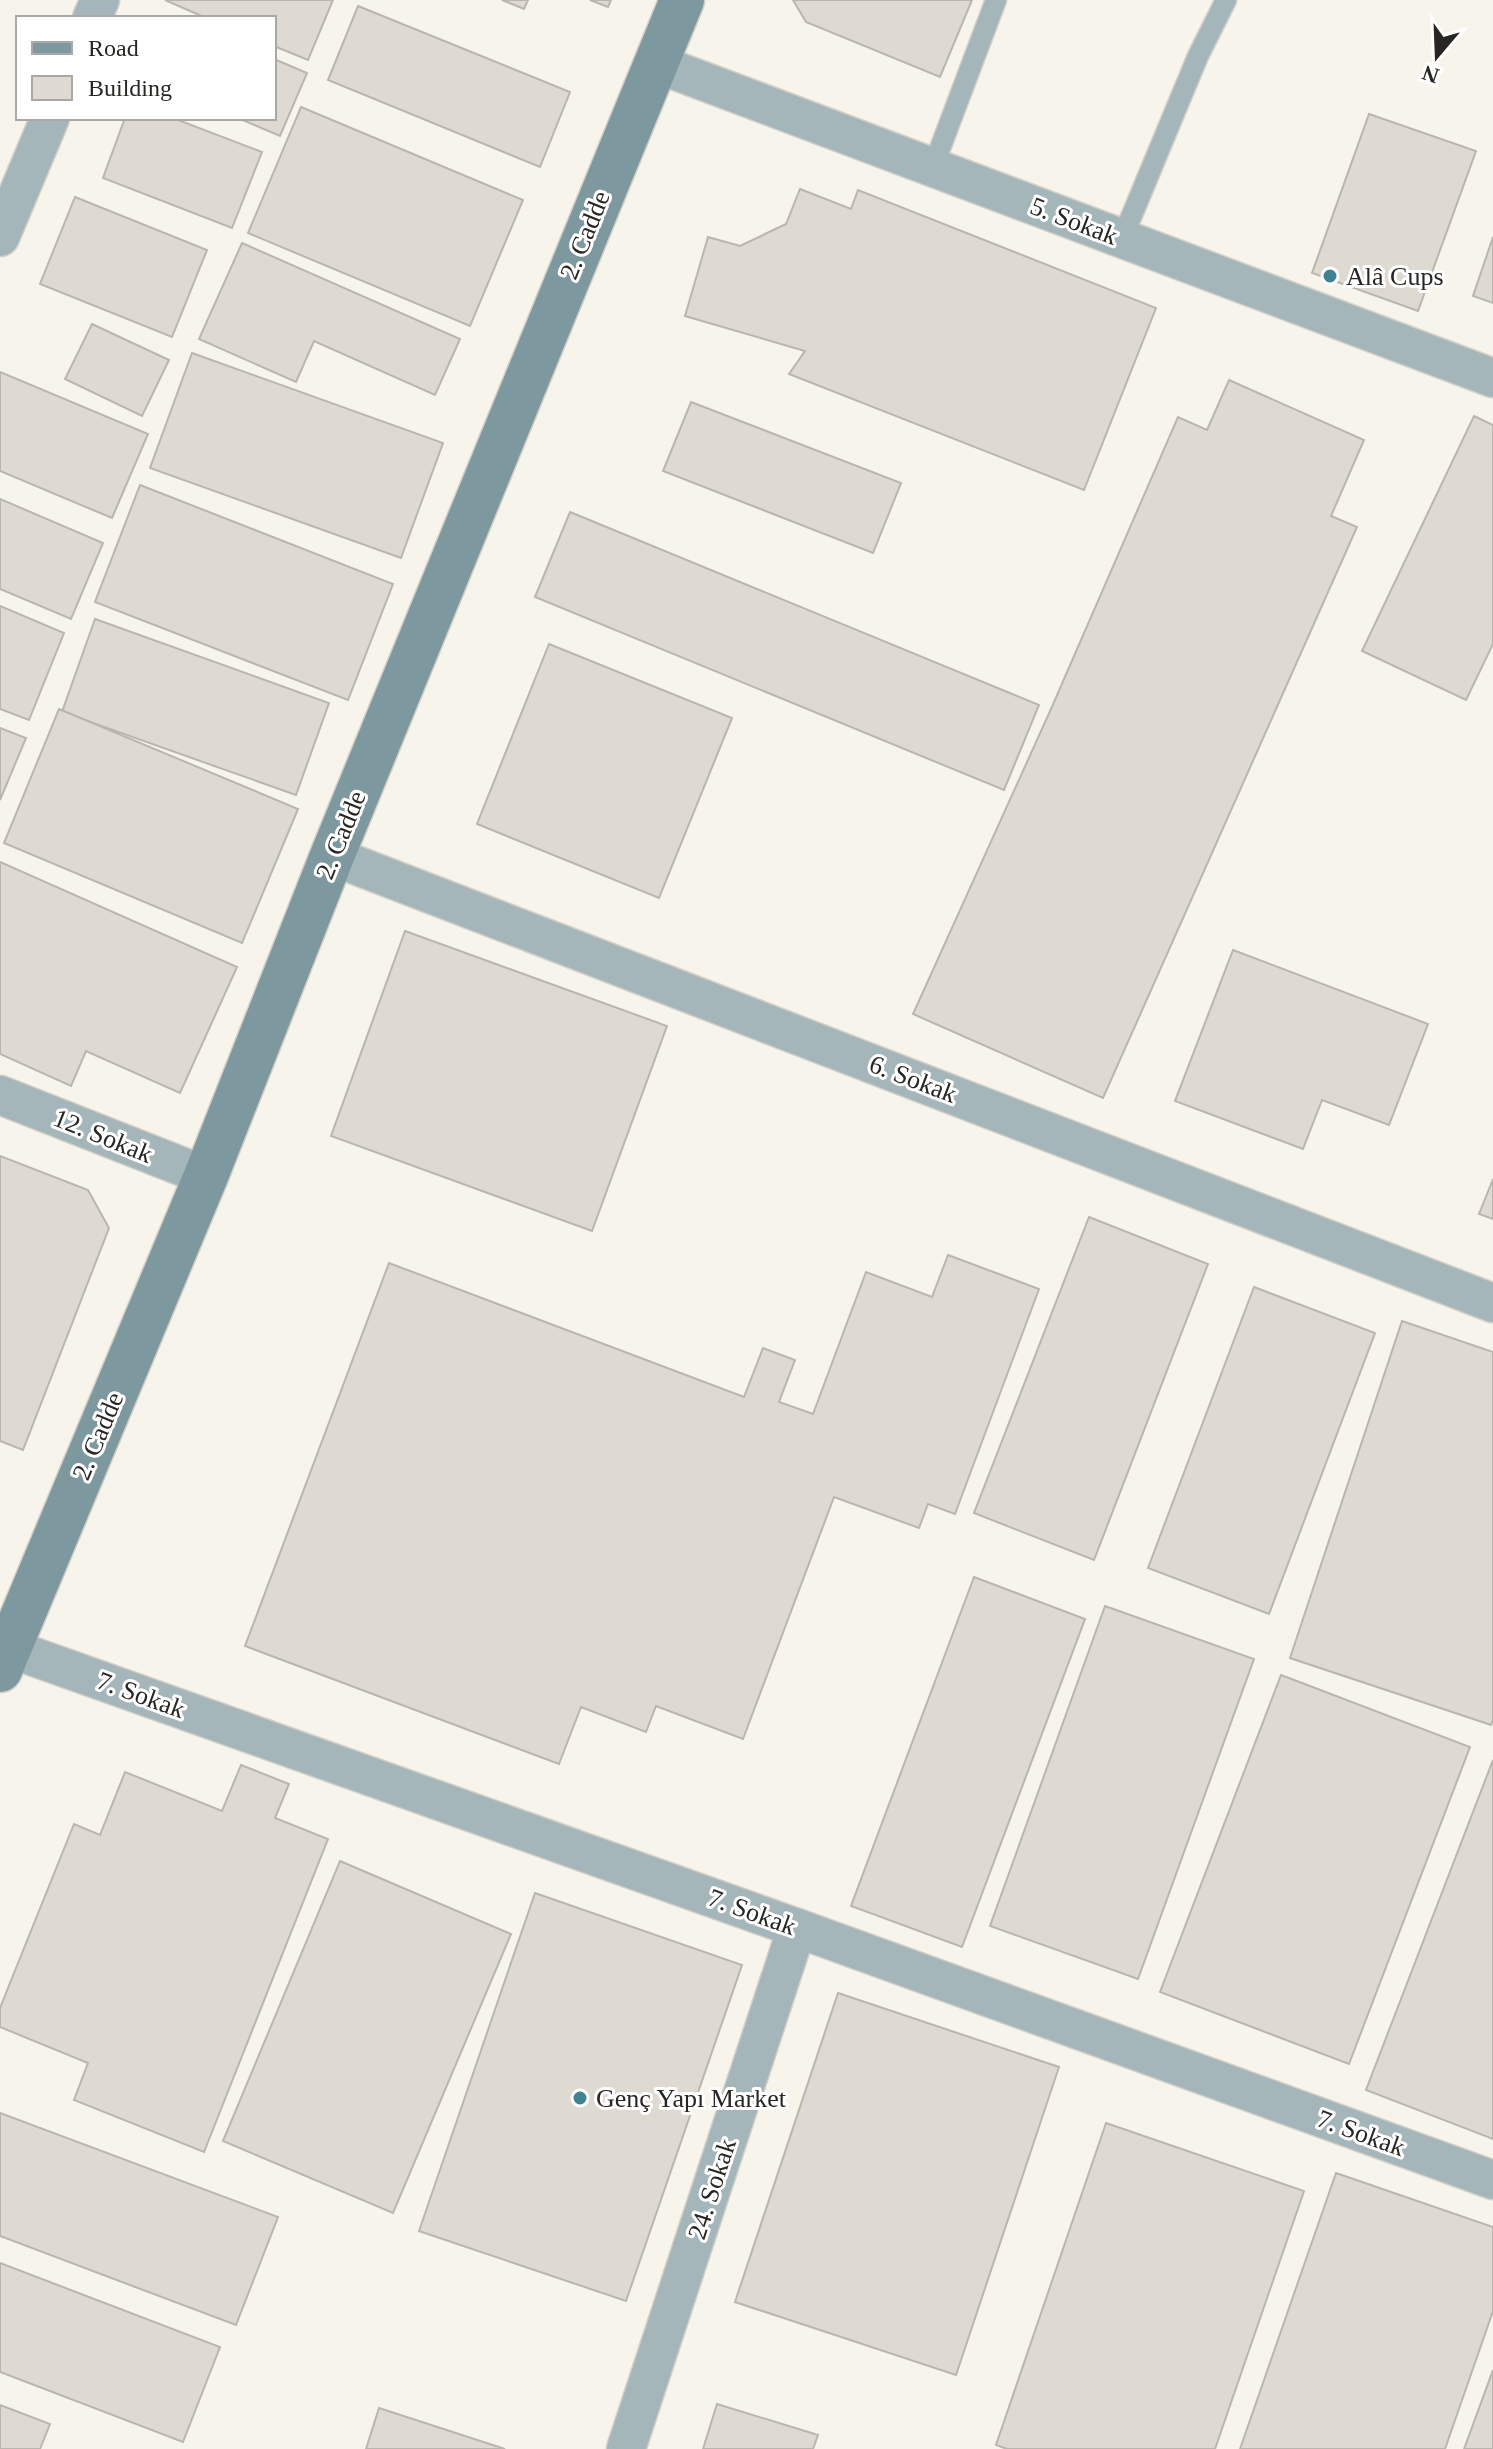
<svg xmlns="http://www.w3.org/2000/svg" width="1493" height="2449" font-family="Georgia,serif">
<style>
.building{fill:#dedad2;stroke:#b9b6ae;stroke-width:2}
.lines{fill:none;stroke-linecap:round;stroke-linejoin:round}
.lane-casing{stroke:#d2cfc7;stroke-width:23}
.street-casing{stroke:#d2cfc7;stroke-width:41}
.secondary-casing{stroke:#d2cfc7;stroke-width:47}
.lane{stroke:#a5b6bb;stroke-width:20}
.street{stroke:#a5b6bb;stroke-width:38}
.secondary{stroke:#7e989f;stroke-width:44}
.poi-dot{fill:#3f8292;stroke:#fff;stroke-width:3}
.labels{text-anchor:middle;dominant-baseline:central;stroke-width:6;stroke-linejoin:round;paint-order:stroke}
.street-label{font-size:26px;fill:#272623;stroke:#fff}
.poi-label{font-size:26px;fill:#272623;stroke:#fff;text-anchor:start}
</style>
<rect width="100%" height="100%" fill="#f7f4eb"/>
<!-- building -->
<g class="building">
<polygon points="165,0 333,0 308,60 274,46 274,18 206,18"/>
<polygon points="502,0 528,0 524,9"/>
<polygon points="590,0 611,0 608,7"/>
<polygon points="793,0 972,0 940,77 806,22"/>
<polygon points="358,6 570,92 540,167 328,80"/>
<polygon points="274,59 307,73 280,136 238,118 274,118"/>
<polygon points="301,107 523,200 470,326 248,233"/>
<polygon points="1369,114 1476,151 1418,311 1312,273"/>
<polygon points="125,118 173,118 262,152 232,228 103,178"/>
<polygon points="800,189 851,209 858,190 1156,308 1084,490 789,374 805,351 685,316 708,237 740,246 786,224"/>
<polygon points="75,197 207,250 172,337 40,284"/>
<polygon points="1493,237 1493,303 1473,296"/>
<polygon points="242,243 460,339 435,395 314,341 296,382 199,339"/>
<polygon points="92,324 169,360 142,416 65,379"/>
<polygon points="192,353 443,443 401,558 150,468"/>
<polygon points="0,372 148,434 112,518 0,471"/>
<polygon points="1229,380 1364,440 1331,516 1357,527 1103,1098 913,1014 1051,709 1178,417 1207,430"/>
<polygon points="691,402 901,483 873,553 663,471"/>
<polygon points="1474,416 1493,425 1493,644 1466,700 1362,651"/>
<polygon points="140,485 393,584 348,700 95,602"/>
<polygon points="0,499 103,543 71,619 0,589"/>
<polygon points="570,512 1039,705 1004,790 535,597"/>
<polygon points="0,606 64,633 29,720 0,709"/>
<polygon points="95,619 329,703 296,795 62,712"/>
<polygon points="549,644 732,718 659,898 477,824"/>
<polygon points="59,709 298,809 242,943 4,843"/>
<polygon points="0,728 26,738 0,800"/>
<polygon points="0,862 237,967 180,1093 86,1051 71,1086 0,1054"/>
<polygon points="405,931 667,1026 592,1231 331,1136"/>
<polygon points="1233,950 1428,1024 1389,1125 1322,1100 1303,1149 1175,1101"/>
<polygon points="0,1156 88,1190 109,1228 23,1450 0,1441"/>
<polygon points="1493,1179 1493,1219 1479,1214"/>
<polygon points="1089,1217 1208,1264 1094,1560 974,1513"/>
<polygon points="948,1255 1039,1289 955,1514 928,1504 919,1528 834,1497 743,1739 656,1706 646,1732 581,1707 559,1764 245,1646 389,1263 744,1397 763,1348 795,1360 779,1402 813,1414 866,1272 932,1297"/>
<polygon points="1254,1287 1375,1333 1269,1614 1148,1568"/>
<polygon points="1402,1321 1493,1352 1493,1720 1491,1725 1290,1658"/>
<polygon points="974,1577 1085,1619 962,1947 851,1906"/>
<polygon points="1105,1606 1254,1659 1138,1979 990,1926"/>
<polygon points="1281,1675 1470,1747 1349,2064 1160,1992"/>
<polygon points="1493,1760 1493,2139 1366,2090"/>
<polygon points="241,1765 289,1784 275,1818 328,1839 204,2152 74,2100 88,2063 0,2027 0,2008 74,1824 100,1835 125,1772 222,1811"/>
<polygon points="340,1861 511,1934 393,2213 223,2141"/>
<polygon points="535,1893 742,1965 626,2301 419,2231"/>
<polygon points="838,1993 1059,2067 956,2375 735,2302"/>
<polygon points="0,2113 278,2217 236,2325 0,2236"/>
<polygon points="1106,2123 1304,2191 1215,2449 1007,2449 996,2445"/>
<polygon points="1336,2173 1493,2227 1493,2311 1445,2449 1240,2449"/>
<polygon points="0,2263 220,2347 183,2442 0,2372"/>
<polygon points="1493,2370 1493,2449 1464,2449"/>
<polygon points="717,2404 818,2435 813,2449 703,2449"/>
<polygon points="0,2405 50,2424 40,2449 0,2449"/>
<polygon points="379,2408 505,2449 366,2449"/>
</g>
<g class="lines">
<defs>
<g id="lane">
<polyline points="933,167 996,0"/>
<polyline points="1122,239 1198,56 1226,0"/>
</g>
<g id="street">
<polyline points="92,18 100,0"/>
<polyline points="655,63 1493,378"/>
<polyline points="0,237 50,118"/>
<polyline points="332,856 1493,1303"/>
<polyline points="0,1095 206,1176"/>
<polyline points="9,1648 797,1928 1493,2180"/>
<polyline points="626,2449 797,1928"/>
</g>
<polyline id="secondary" points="0,1670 206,1176 332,856 682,0"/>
</defs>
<!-- lane casing -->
<use href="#lane" class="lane-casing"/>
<!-- street casing -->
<use href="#street" class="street-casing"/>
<!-- secondary casing -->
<use href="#secondary" class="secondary-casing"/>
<!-- lane -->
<use href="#lane" class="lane"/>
<!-- street -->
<use href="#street" class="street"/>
<!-- secondary -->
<use href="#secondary" class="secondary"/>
</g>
<!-- markers -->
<g class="poi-dot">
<circle cx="1330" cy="276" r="8"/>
<circle cx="580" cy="2098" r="8"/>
</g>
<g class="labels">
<!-- street labels -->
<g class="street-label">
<text transform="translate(1074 221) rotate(21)">5. Sokak</text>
<text transform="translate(585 235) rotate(-68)">2. Cadde</text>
<text transform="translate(341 835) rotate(-68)">2. Cadde</text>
<text transform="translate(913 1079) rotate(21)">6. Sokak</text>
<text transform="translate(103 1136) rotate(22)">12. Sokak</text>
<text transform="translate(98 1436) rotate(-67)">2. Cadde</text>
<text transform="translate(141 1695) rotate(20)">7. Sokak</text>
<text transform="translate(752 1912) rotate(20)">7. Sokak</text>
<text transform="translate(1361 2133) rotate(20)">7. Sokak</text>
<text transform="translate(712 2189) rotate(-72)">24. Sokak</text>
</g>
<!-- poi labels -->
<g class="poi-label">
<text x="1346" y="276">Alâ Cups</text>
<text x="596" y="2098">Genç Yapı Market</text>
</g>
</g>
<!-- legend -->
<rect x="16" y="16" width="260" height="104" fill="#ffffff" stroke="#a9a8a7" stroke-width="2"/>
<rect x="32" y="42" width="40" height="12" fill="#7e989f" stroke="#a9a8a7" stroke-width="2"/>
<text x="88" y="56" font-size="24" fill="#272623">Road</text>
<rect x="32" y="76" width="40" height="24" fill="#dedad2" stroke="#a9a8a7" stroke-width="2"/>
<text x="88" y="96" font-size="24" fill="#272623">Building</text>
<!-- north arrow -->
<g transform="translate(1437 56) rotate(199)" stroke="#ffffff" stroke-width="6" paint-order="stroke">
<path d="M0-6L14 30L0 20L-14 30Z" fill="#272623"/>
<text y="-12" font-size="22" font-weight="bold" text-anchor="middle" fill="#272623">N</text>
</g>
</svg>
